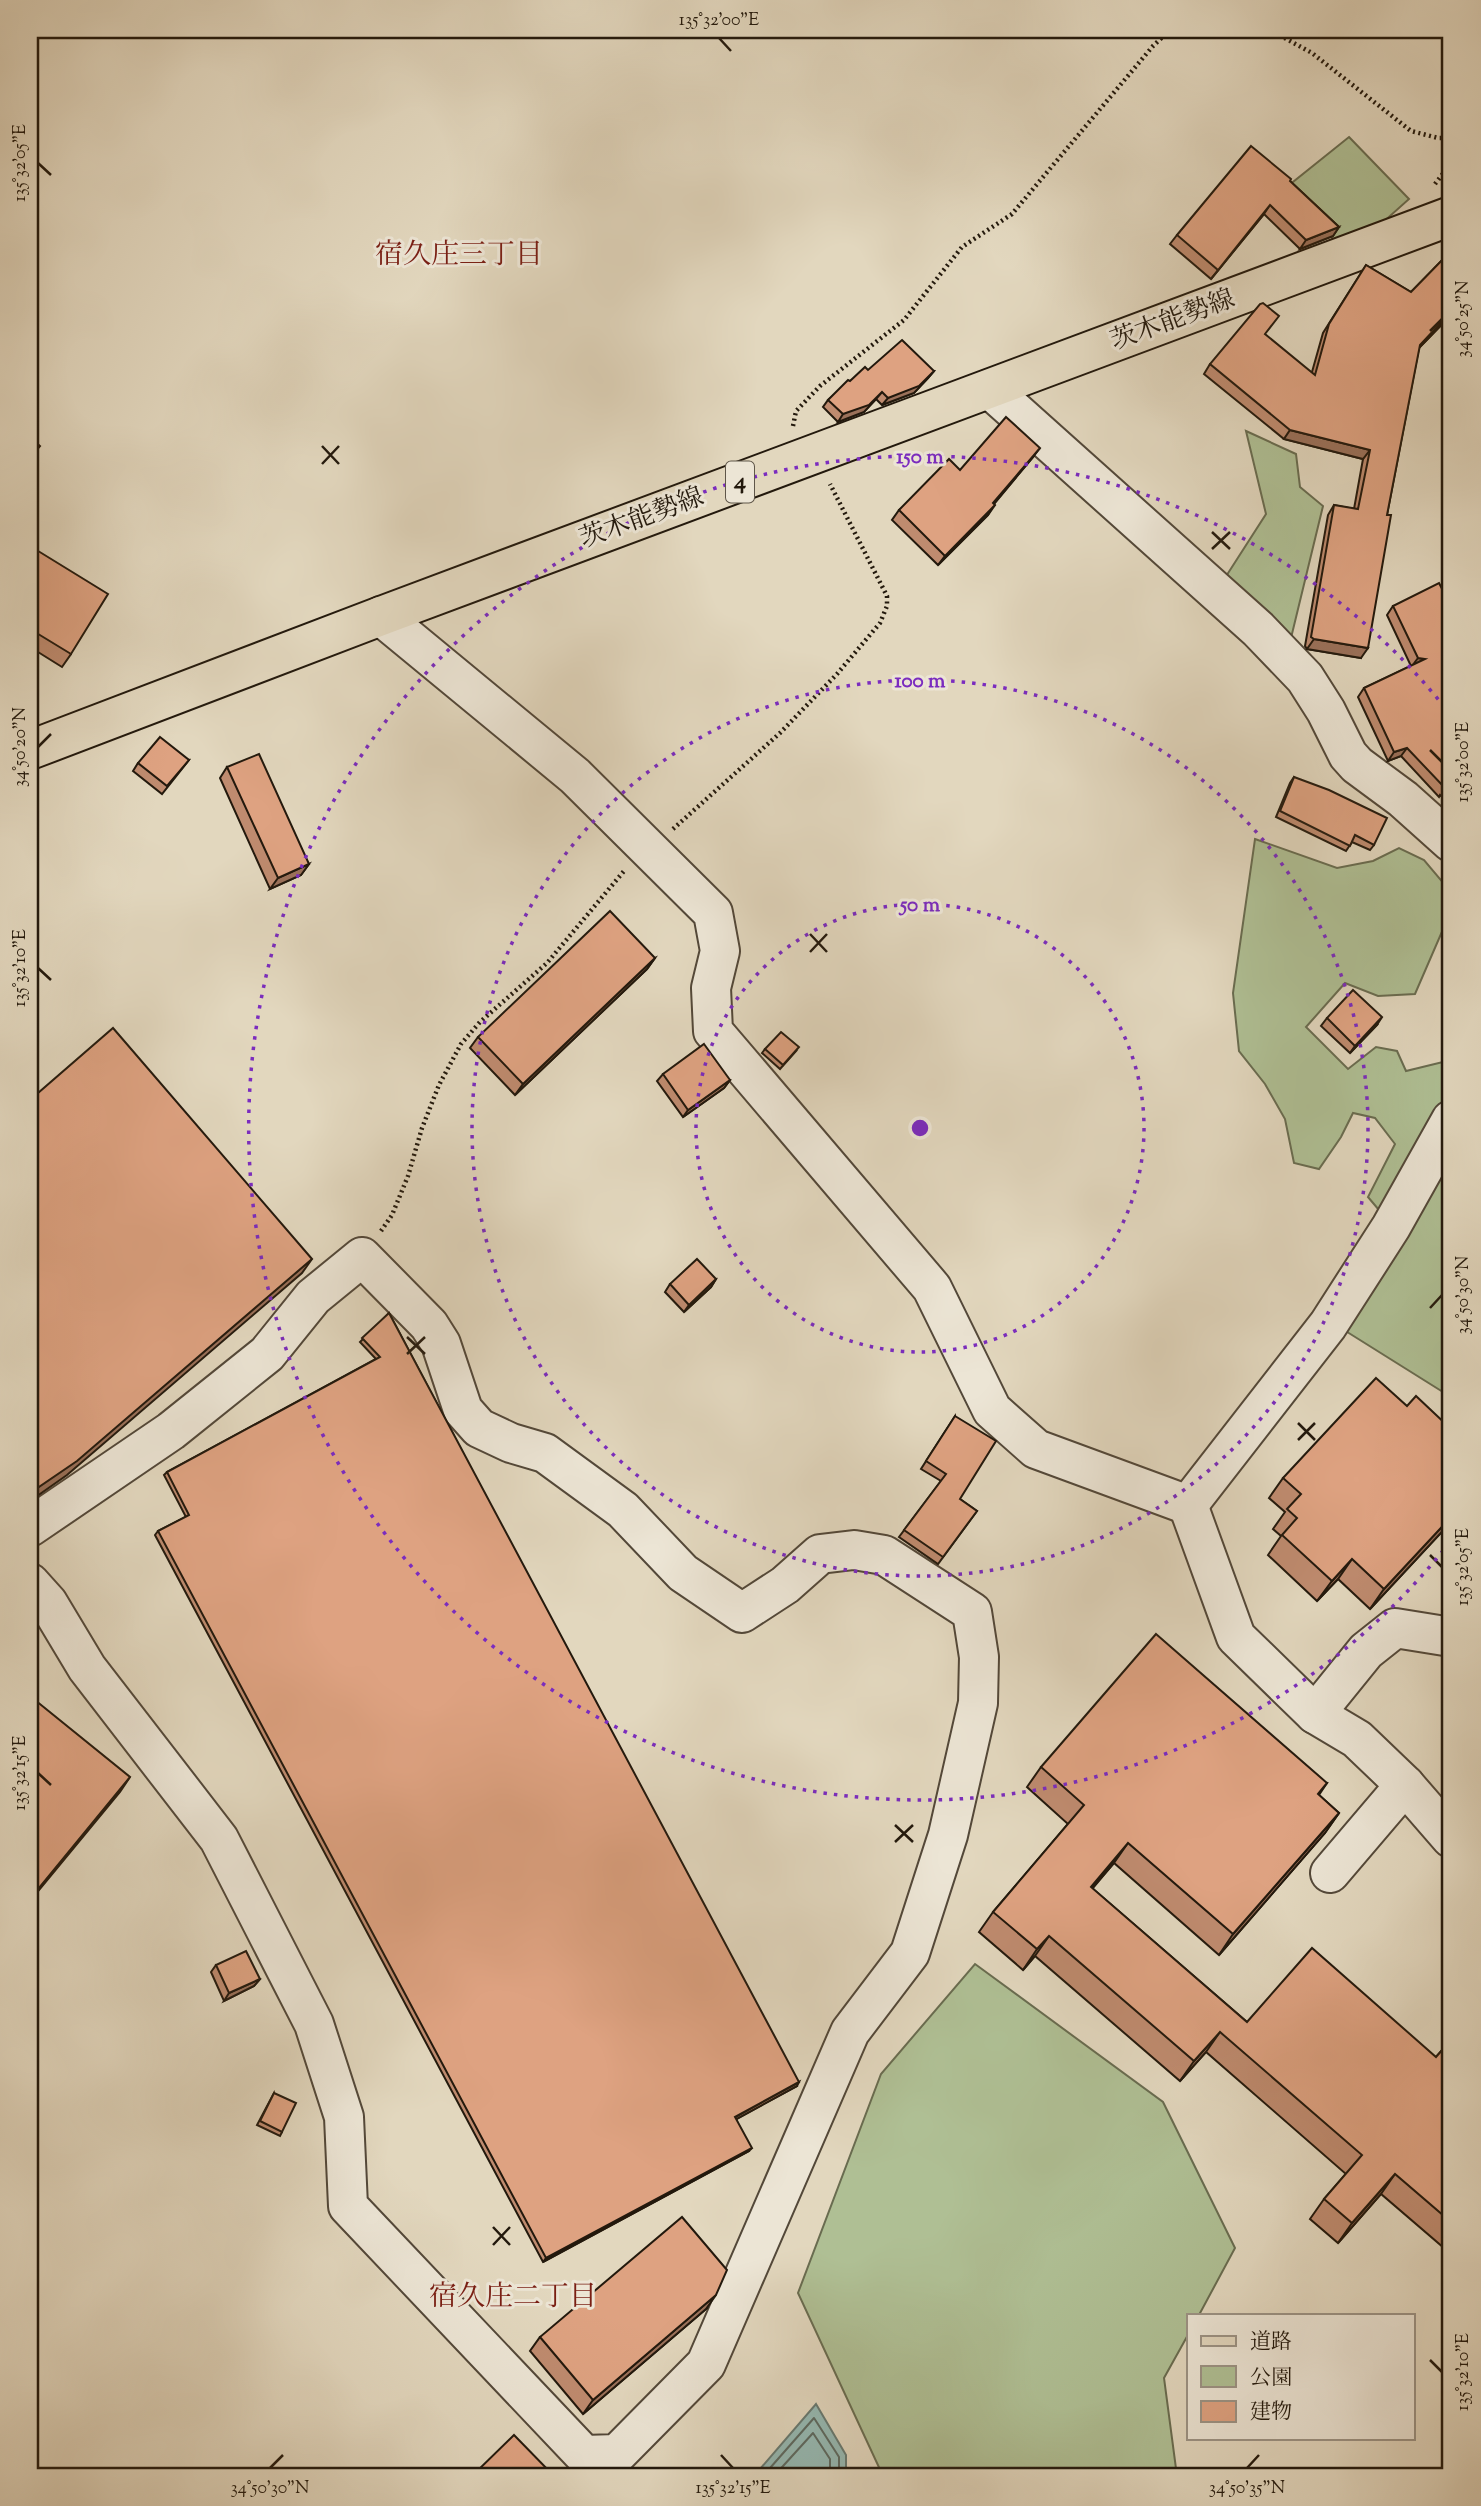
<svg xmlns="http://www.w3.org/2000/svg" width="1481" height="2506" font-family="'Sorts Mill Goudy','Noto Serif JP',serif">
<style>
.green{fill:#afbf94;stroke:#696c50;stroke-width:2}
.water{fill:#95b9b3;stroke:#677971;stroke-width:2}
.lines{fill:none;stroke-linecap:round;stroke-linejoin:round}
.shore{stroke:#5c6960;stroke-width:2}
.minor-casing{stroke:#534839;stroke-width:42}
.major-casing{stroke:#23190d;stroke-width:42}
.path{stroke:#23190d;stroke-width:4.5;stroke-dasharray:2 3.5;stroke-linecap:butt}
.minor{stroke:#ece5d5;stroke-width:38}
.major{stroke:#e2d7be;stroke-width:38}
.wall{fill:#bf8b6f;stroke:#23190d;stroke-width:2}
.shaded-wall{fill:#9b715a;stroke:#23190d;stroke-width:2}
.building{fill:#dea281;stroke:#23190d;stroke-width:2}
.ticks{fill:none;stroke:#23190d;stroke-width:2.5}
.ring{fill:none;stroke:#7b2cbf;stroke-width:3.5;stroke-dasharray:3.5 7}
.labels{text-anchor:middle;dominant-baseline:central;stroke-width:6;stroke-linejoin:round;paint-order:stroke}
.shield{fill:#ece5d5;stroke:#5f5649;stroke-width:2}
.shield-label{font-size:24px;font-weight:bold;fill:#23190d}
.street-label{font-size:26px;fill:#23190d;stroke:#ece5d5}
.neighbourhood-label{font-size:28px;fill:#7a1f14;stroke:#ece5d5}
.centre{fill:#7b2cbf;stroke:#ece5d5;stroke-width:3.5}
.ring-label{font-size:21px;text-anchor:middle;font-weight:bold;fill:#7b2cbf;stroke:#ece5d5;stroke-width:6;stroke-linejoin:round;paint-order:stroke}
.neatline{fill:none;stroke:#23190d;stroke-width:2.5}
.ticks-label{font-size:18px;text-anchor:middle;fill:#23190d}
</style>
<rect width="100%" height="100%" fill="#e2d7be"/>
<filter id="stains"><feTurbulence type="fractalNoise" baseFrequency=".00286" numOctaves="4"/><feColorMatrix values="0 0 0 0 .2 0 0 0 0 .09 0 0 0 0 .02 0 0 0 .5 -.17"/></filter>
<radialGradient id="worn" r=".72"><stop offset=".6" stop-color="#630" stop-opacity="0"/><stop offset="1" stop-color="#630" stop-opacity=".3"/></radialGradient>
<!-- green -->
<g class="green">
<polygon points="1349,137 1409,199 1380,225 1336,241 1281,196 1288,186"/>
<polygon points="1246,431 1296,454 1300,487 1323,506 1291,638 1223,581 1266,514"/>
<polygon points="1255,839 1337,868 1373,861 1399,848 1424,860 1451,892 1451,923 1444,927 1415,994 1378,996 1345,983 1306,1027 1348,1069 1376,1047 1397,1051 1406,1071 1451,1060 1451,1098 1384,1216 1368,1197 1395,1144 1375,1118 1353,1113 1341,1137 1319,1169 1294,1163 1285,1119 1265,1084 1239,1051 1233,993"/>
<polygon points="1451,1172 1451,1397 1344,1330 1436,1173"/>
<polygon points="975,1964 1163,2102 1235,2248 1199,2315 1189,2315 1189,2333 1164,2378 1177,2476 883,2476 798,2293 881,2074"/>
</g>
<!-- water -->
<polygon class="water" points="816,2404 846,2455 846,2476 754,2476"/>
<g class="lines">
<!-- shore -->
<g class="shore">
<polyline points="763,2476 814,2418 839,2457 839,2476"/>
<polyline points="774,2476 813,2433 830,2459 830,2476"/>
</g>
<defs>
<g id="minor">
<polyline points="990,389 1258,629 1305,678 1326,711 1348,755 1357,765 1403,799 1451,842"/>
<polyline points="381,616 575,776 713,913 720,951 711,988 713,1031 932,1288 992,1410 1036,1449 1188,1505 1328,1325 1391,1227 1451,1120"/>
<polyline points="1188,1505 1236,1637 1315,1714 1357,1739 1405,1785 1451,1838"/>
<polyline points="30,1527 171,1431 267,1354 313,1297 362,1257 429,1325 441,1344 463,1410 479,1428 511,1443 545,1453 623,1510 683,1573 742,1613 785,1585 820,1554 854,1550 884,1555 972,1612 979,1657 978,1703 948,1835 910,1953 850,2032 706,2364 617,2454 584,2455 348,2206 344,2117 314,2024 219,1839 87,1668 48,1603 30,1583"/>
<polyline points="1315,1714 1366,1651 1395,1628 1451,1637"/>
<polyline points="1330,1873 1405,1785"/>
</g>
<polyline id="major" points="30,750 381,616 1451,216"/>
</defs>
<!-- minor casing -->
<use href="#minor" class="minor-casing"/>
<!-- major casing -->
<use href="#major" class="major-casing"/>
<!-- path -->
<g class="path">
<polyline points="1270,30 1312,53 1411,131 1438,138 1451,138"/>
<polyline points="1435,184 1451,163"/>
<polyline points="793,426 796,411 820,386 904,320 962,247 1012,214 1153,46 1170,30"/>
<polyline points="673,829 780,733 837,674 880,623 887,606 887,596 830,484"/>
<polyline points="381,1231 392,1215 408,1176 422,1128 439,1085 461,1044 480,1022 547,963 624,871"/>
</g>
<!-- minor -->
<use href="#minor" class="minor"/>
<!-- major -->
<use href="#major" class="major"/>
</g>
<!-- wall -->
<g class="wall">
<polygon points="1290,181 1339,227 1333,236 1300,249 1264,214 1211,279 1170,244 1177,235"/>
<polygon points="1451,251 1451,315 1419,348 1387,515 1361,658 1307,649 1305,646 1328,515 1334,505 1354,509 1363,459 1284,439 1204,374 1210,364 1312,372 1323,333 1366,265 1411,292"/>
<polygon points="868,370 934,371 928,378 914,393 882,405 876,399 864,412 838,422 823,407 828,400 850,381"/>
<polygon points="1033,457 994,504 988,515 938,565 892,520 899,510 960,470"/>
<polygon points="30,546 71,654 62,667 30,647"/>
<polygon points="1451,600 1451,806 1440,795 1439,797 1401,756 1388,761 1358,697 1364,688 1411,666 1387,615 1393,606 1449,602"/>
<polygon points="189,760 162,794 133,771 138,763"/>
<polygon points="227,767 309,864 301,875 270,889 220,778"/>
<polygon points="1294,777 1374,845 1370,850 1352,842 1346,851 1276,817 1290,783"/>
<polygon points="655,958 647,969 515,1095 470,1048 478,1037"/>
<polygon points="1327,1018 1377,1025 1350,1053 1321,1026"/>
<polygon points="765,1049 796,1051 780,1069 762,1053"/>
<polygon points="663,1074 730,1080 724,1088 683,1117 657,1081"/>
<polygon points="716,1279 711,1287 684,1312 665,1292 670,1284"/>
<polygon points="389,1313 797,2086 736,2119 749,2151 543,2262 155,1535 158,1531 186,1517 164,1475 167,1472 376,1359 360,1342"/>
<polygon points="1407,1406 1451,1429 1451,1522 1370,1609 1338,1579 1317,1601 1268,1555 1281,1536 1273,1529 1285,1512 1269,1498 1283,1478"/>
<polygon points="955,1416 960,1499 977,1511 938,1564 899,1537 941,1481 921,1469"/>
<polygon points="1041,1767 1327,1783 1319,1795 1339,1813 1325,1833 1219,1955 1114,1863 1092,1888 1247,2022 1436,2057 1451,2040 1451,2254 1381,2194 1338,2243 1310,2219 1324,2199 1346,2174 1206,2052 1180,2081 1035,1956 1023,1970 979,1932 993,1912 1068,1824 1027,1787"/>
<polygon points="216,1965 260,1979 254,1986 224,2001 211,1972"/>
<polygon points="274,2093 282,2132 280,2136 257,2125"/>
<polygon points="706,2309 583,2414 530,2351 540,2337"/>
</g>
<!-- shaded-wall -->
<g class="shaded-wall">
<polygon points="1270,205 1264,214 1211,279 1218,270"/>
<polygon points="1339,227 1333,236 1300,249 1306,240"/>
<polygon points="1451,312 1451,315 1413,354 1420,345"/>
<polygon points="934,371 928,378 914,393 882,405 888,398"/>
<polygon points="882,392 876,399 864,412 838,422 843,414"/>
<polygon points="1290,430 1370,450 1363,459 1284,439"/>
<polygon points="1040,448 1033,457 986,513 993,503"/>
<polygon points="995,505 988,515 938,565 945,556"/>
<polygon points="1314,639 1368,648 1361,658 1307,649"/>
<polygon points="1418,658 1425,659 1412,666"/>
<polygon points="1407,748 1401,756 1388,761 1394,752"/>
<polygon points="309,864 301,875 270,889 278,878"/>
<polygon points="655,958 647,969 515,1095 523,1084"/>
<polygon points="1382,1017 1377,1025 1350,1053 1355,1046"/>
<polygon points="730,1080 724,1088 683,1117 688,1110"/>
<polygon points="312,1259 302,1273 67,1475 30,1501 30,1493"/>
<polygon points="716,1279 711,1287 684,1312 689,1305"/>
<polygon points="1451,1517 1451,1522 1370,1609 1384,1589"/>
<polygon points="1352,1559 1338,1579 1317,1601 1332,1581"/>
<polygon points="130,1777 120,1792 30,1901 30,1899"/>
<polygon points="1339,1813 1325,1833 1219,1955 1233,1934"/>
<polygon points="1128,1843 1114,1863 1077,1907 1091,1887"/>
<polygon points="1049,1936 1035,1956 1023,1970 1037,1949"/>
<polygon points="260,1979 254,1986 224,2001 229,1993"/>
<polygon points="1220,2032 1206,2052 1180,2081 1194,2061"/>
<polygon points="799,2082 797,2086 733,2121 735,2117"/>
<polygon points="752,2148 749,2151 543,2262 546,2258"/>
<polygon points="1395,2174 1381,2194 1338,2243 1352,2223"/>
<polygon points="716,2295 706,2309 583,2414 593,2400"/>
</g>
<!-- building -->
<g class="building">
<polygon points="1251,146 1291,179 1290,181 1339,227 1306,240 1270,205 1218,270 1177,235"/>
<polygon points="1451,251 1451,312 1420,345 1387,515 1391,515 1368,648 1314,639 1311,637 1334,505 1358,509 1370,450 1290,430 1210,364 1260,304 1263,303 1279,316 1265,334 1315,375 1329,324 1366,265 1411,292"/>
<polygon points="902,340 934,371 919,386 888,398 882,392 869,405 843,414 828,400 848,380 850,381 865,367 868,370"/>
<polygon points="1006,417 1040,448 993,503 995,505 945,556 899,510 949,459 960,470"/>
<polygon points="30,437 40,446 30,458"/>
<polygon points="30,546 108,594 71,654 30,629"/>
<polygon points="1439,583 1449,602 1451,600 1451,791 1447,786 1445,788 1407,748 1394,752 1364,688 1425,659 1418,658 1393,606"/>
<polygon points="160,737 189,760 167,786 138,763"/>
<polygon points="259,754 309,864 278,878 227,767"/>
<polygon points="1294,777 1329,790 1387,818 1374,845 1355,835 1350,846 1280,811"/>
<polygon points="610,911 655,958 523,1084 478,1037"/>
<polygon points="1353,990 1382,1017 1355,1046 1327,1018"/>
<polygon points="113,1028 312,1259 77,1461 30,1493 30,1100"/>
<polygon points="781,1032 799,1047 783,1065 765,1049"/>
<polygon points="704,1044 730,1080 688,1110 663,1074"/>
<polygon points="697,1259 716,1279 689,1305 670,1284"/>
<polygon points="389,1313 799,2082 735,2117 752,2148 546,2258 158,1531 189,1515 167,1472 380,1357 362,1338"/>
<polygon points="1376,1378 1407,1406 1416,1396 1451,1429 1451,1517 1384,1589 1352,1559 1332,1581 1282,1535 1297,1518 1287,1509 1301,1494 1283,1478"/>
<polygon points="955,1416 996,1441 960,1499 977,1511 943,1557 904,1530 946,1474 926,1461"/>
<polygon points="1156,1634 1327,1783 1318,1794 1339,1813 1233,1934 1128,1843 1091,1887 1247,2022 1312,1948 1436,2057 1451,2040 1451,2222 1395,2174 1352,2223 1324,2199 1362,2155 1220,2032 1194,2061 1049,1936 1037,1949 993,1912 1084,1805 1041,1767"/>
<polygon points="30,1696 130,1777 30,1899"/>
<polygon points="246,1951 260,1979 229,1993 216,1965"/>
<polygon points="274,2093 296,2103 282,2132 260,2121"/>
<polygon points="682,2217 727,2270 716,2295 593,2400 540,2337"/>
<polygon points="514,2435 554,2476 472,2476"/>
</g>
<!-- ticks -->
<path class="ticks" d="M719,38l12,13M38,163l13,12M1430,331l12,-12M322,446l17,18M322,464l17,-18M1212,532l18,17M1212,549l18,-17M38,747l13,-13M1430,750l12,12M810,934l17,18M810,952l17,-18M38,968l13,12M1430,1308l12,-13M407,1337l18,17M407,1354l18,-17M1298,1423l17,17M1298,1440l17,-17M1430,1555l12,12M38,1773l13,12M895,1825l18,17M895,1842l18,-17M493,2227l17,18M493,2245l17,-18M1430,2360l12,12M721,2455l12,13M270,2468l13,-13M1247,2468l12,-13"/>
<!-- distance rings -->
<g class="ring">
<circle cx="920" cy="1128" r="224"/>
<circle cx="920" cy="1128" r="448"/>
<path d="M1450 1542A672 672 0 1 1 1450 714"/>
</g>
<g class="labels">
<!-- shield labels -->
<rect class="shield" x="726" y="461.5" width="28" height="41" rx="5"/>
<g class="shield-label">
<text x="740" y="482">4</text>
</g>
<!-- street labels -->
<g class="street-label">
<text transform="translate(1173 321) rotate(-20)">茨木能勢線</text>
<text transform="translate(642 519) rotate(-20)">茨木能勢線</text>
</g>
<!-- neighbourhood labels -->
<g class="neighbourhood-label">
<text x="459" y="256">宿久庄三丁目</text>
<text x="513" y="2298">宿久庄二丁目</text>
</g>
</g>
<circle cx="920" cy="1128" r="10" class="centre"/>
<g class="ring-label">
<text x="920" y="463">150 m</text>
<text x="920" y="687">100 m</text>
<text x="920" y="911">50 m</text>
</g>
<!-- margin -->
<rect width="1481" height="2506" fill="none" stroke="#e2d7be" stroke-width="77"/>
<!-- legend -->
<rect x="1187" y="2314" width="228" height="126" fill="#ece5d5" stroke="#9c9385" stroke-width="2"/>
<rect x="1201" y="2336" width="35" height="10" fill="#e2d7be" stroke="#9c9385" stroke-width="2"/>
<text x="1250" y="2348" font-size="21" fill="#23190d">道路</text>
<rect x="1201" y="2366" width="35" height="21" fill="#afbf94" stroke="#9c9385" stroke-width="2"/>
<text x="1250" y="2384" font-size="21" fill="#23190d">公園</text>
<rect x="1201" y="2401" width="35" height="21" fill="#dea281" stroke="#9c9385" stroke-width="2"/>
<text x="1250" y="2418" font-size="21" fill="#23190d">建物</text>
<rect x="38" y="38" width="1404" height="2430" class="neatline"/>
<g class="ticks-label">
<text x="719" y="25">135°32'00"E</text>
<text transform="translate(19 163) rotate(-90)" y="6">135°32'05"E</text>
<text transform="translate(1462 319) rotate(-90)" y="6">34°50'25"N</text>
<text transform="translate(19 747) rotate(-90)" y="6">34°50'20"N</text>
<text transform="translate(1462 762) rotate(-90)" y="6">135°32'00"E</text>
<text transform="translate(19 968) rotate(-90)" y="6">135°32'10"E</text>
<text transform="translate(1462 1295) rotate(-90)" y="6">34°50'30"N</text>
<text transform="translate(1462 1567) rotate(-90)" y="6">135°32'05"E</text>
<text transform="translate(19 1773) rotate(-90)" y="6">135°32'15"E</text>
<text transform="translate(1462 2372) rotate(-90)" y="6">135°32'10"E</text>
<text x="270" y="2493">34°50'30"N</text>
<text x="733" y="2493">135°32'15"E</text>
<text x="1247" y="2493">34°50'35"N</text>
</g>
<rect width="100%" height="100%" filter="url(#stains)"/>
<rect width="100%" height="100%" fill="url(#worn)"/>
</svg>
